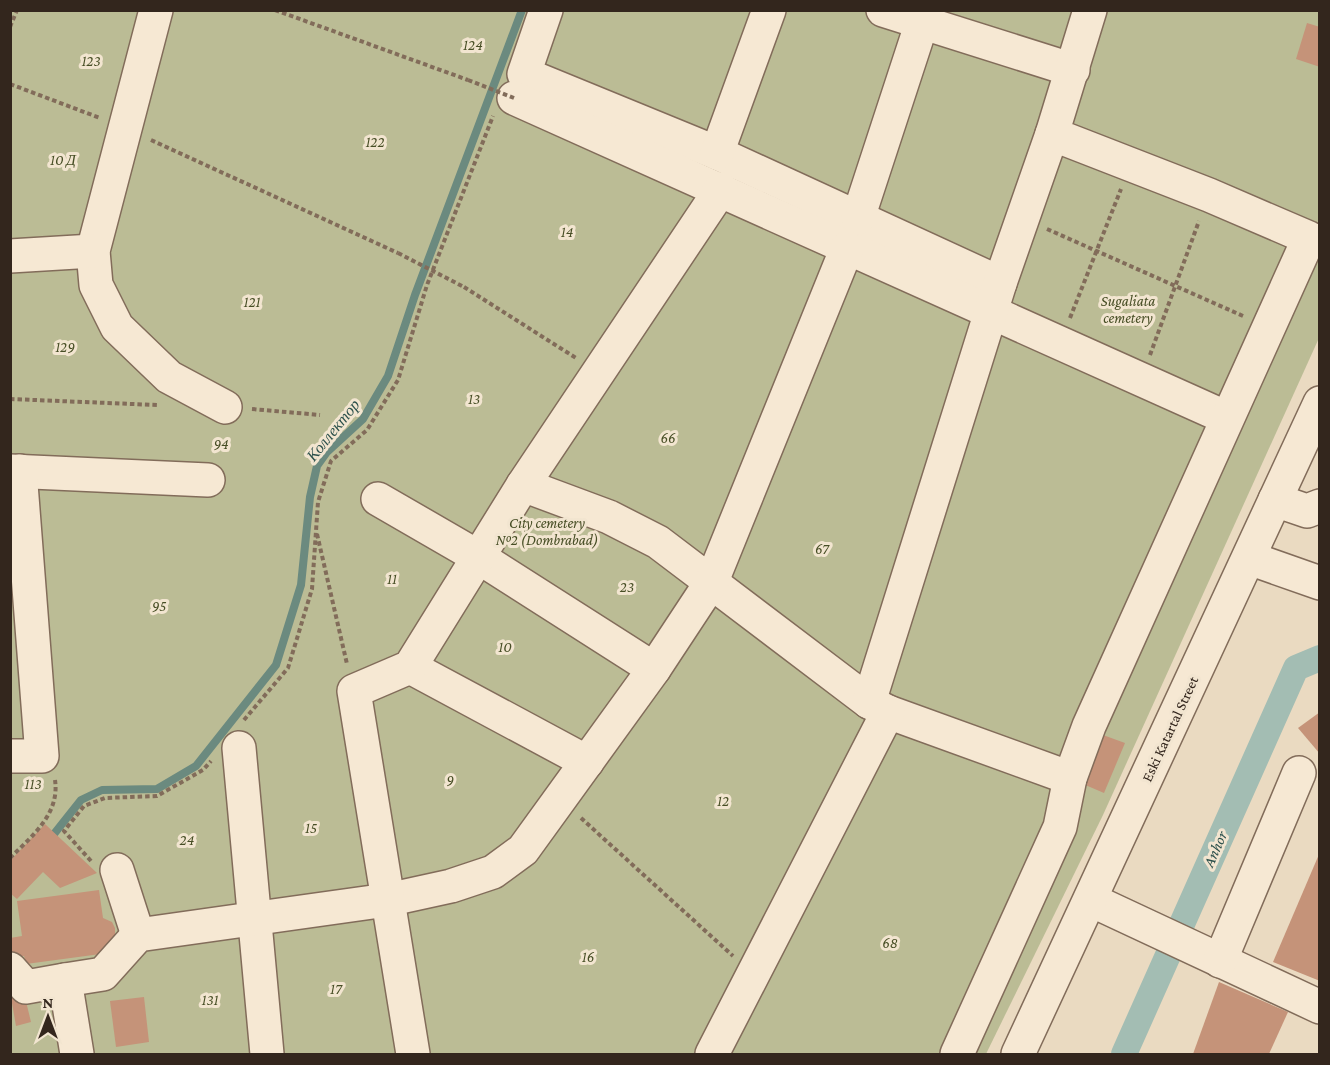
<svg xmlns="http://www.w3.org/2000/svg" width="1330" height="1065" font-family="'Crimson Pro',serif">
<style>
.cemetery{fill:#bbbc95}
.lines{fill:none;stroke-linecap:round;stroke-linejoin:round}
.stream{stroke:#6b8a7f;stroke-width:8}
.canal{stroke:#a3bdb3;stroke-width:26}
.building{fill:#c59379}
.minor-casing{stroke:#826c5a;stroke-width:36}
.path{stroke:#826c5a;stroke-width:4;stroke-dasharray:4.5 3;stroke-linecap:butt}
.minor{stroke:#f6e8d3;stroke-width:33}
.path-bridge{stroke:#826c5a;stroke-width:4;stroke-dasharray:4.5 3;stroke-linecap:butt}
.labels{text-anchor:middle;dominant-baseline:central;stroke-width:6;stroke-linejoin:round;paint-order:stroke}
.park-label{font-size:15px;font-style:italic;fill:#474e25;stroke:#f2e5d0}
.street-label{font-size:15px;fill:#33261d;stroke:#f2e5d0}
.water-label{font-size:16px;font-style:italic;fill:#2d514c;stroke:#f2e5d0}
</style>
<rect width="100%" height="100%" fill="#eadac1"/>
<!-- cemetery -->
<polygon class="cemetery" points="10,11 1319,11 1319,338 1103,815 986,1054 11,1054"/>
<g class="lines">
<!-- stream -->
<polyline class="stream" points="54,834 81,800 102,790 157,789 196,766 276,665 301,585 310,497 317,466 327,452 363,419 388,376 415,295 522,10"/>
<!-- canal -->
<polyline class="canal" points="1124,1054 1296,668 1320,658"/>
</g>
<!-- building -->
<g class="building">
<polygon points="1307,23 1320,27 1320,67 1296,59"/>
<polygon points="1320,712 1320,754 1298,728"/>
<polygon points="1103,735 1125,743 1104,793 1083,784"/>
<polygon points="45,824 97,873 60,888 43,872 17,899 10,893 10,861"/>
<polygon points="1320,852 1320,981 1273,962"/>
<polygon points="99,890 103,918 112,922 115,928 115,936 108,953 26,964 24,956 10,957 10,938 22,936 17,901"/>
<polygon points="1219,982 1288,1012 1269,1054 1193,1054"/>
<polygon points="23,989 31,1022 16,1026 10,992"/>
<polygon points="144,997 149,1042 116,1047 110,1001"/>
</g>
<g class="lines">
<defs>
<g id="minor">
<polyline points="156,10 93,251 96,285 117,327 169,377 225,407"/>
<polyline points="546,10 524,74 717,153 1000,283"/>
<polyline points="883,10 1073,70"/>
<polyline points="514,98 1227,418"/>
<polyline points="717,153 769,10"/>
<polyline points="858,218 926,10"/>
<polyline points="10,256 93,251"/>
<polyline points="10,471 208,480"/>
<polyline points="523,485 609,517 658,542 869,702 888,712 1070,778"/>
<polyline points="378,499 480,558 654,669"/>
<polyline points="1275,500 1307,511 1320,506"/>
<polyline points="1249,558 1320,583"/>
<polyline points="410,667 587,762"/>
<polyline points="869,702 1000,283 1052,134"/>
<polyline points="239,748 267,1054"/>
<polyline points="10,756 42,756 20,471"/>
<polyline points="117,870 138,935"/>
<polyline points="1091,900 1320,1007"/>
<polyline points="1220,961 1299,773"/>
<polyline points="10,969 26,987 65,980"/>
<polyline points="77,1054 65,980 103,974 138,935 387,900 451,886 493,872 523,850 654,669 712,581 847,248"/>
<polyline points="413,1054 354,691 410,667 523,485 721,189"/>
<polyline points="712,1054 888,712"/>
<polyline points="957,1054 1060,827 1070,778 1089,726 1309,238 1209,195 1052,134 1090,10"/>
<polyline points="1018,1054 1320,403"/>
</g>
</defs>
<!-- minor casing -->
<use href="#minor" class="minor-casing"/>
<!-- path -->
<g class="path">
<polyline points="275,10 468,80"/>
<polyline points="10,27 17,10"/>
<polyline points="10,84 100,118"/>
<polyline points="151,140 398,253"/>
<polyline points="1047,229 1243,316"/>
<polyline points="464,287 576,358"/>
<polyline points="1070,318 1121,189"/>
<polyline points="1150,355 1199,221"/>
<polyline points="10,399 157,405"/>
<polyline points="252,409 320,415"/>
<polyline points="317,534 347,664"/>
<polyline points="244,720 288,668 312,589 318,502 331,461 367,430 398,380 427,285 493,116"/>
<polyline points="581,818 733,956"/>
<path d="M10,858c22,-22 50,-44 45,-78"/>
<polyline points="91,861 64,831 84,806 105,798 157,796 203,770 211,761"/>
</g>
<!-- minor -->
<use href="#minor" class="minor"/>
<!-- path-bridge -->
<g class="path-bridge">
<polyline points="468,80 514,98"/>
<polyline points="398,253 464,287"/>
</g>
</g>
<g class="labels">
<!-- park labels -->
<g class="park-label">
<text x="473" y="45">124</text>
<text x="91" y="61">123</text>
<text x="375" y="142">122</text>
<text x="63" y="160">10 Д</text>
<text x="567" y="232">14</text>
<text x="1128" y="301">Sugaliata<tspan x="1128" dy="17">cemetery</tspan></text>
<text x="252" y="302">121</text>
<text x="65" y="347">129</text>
<text x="474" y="399">13</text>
<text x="668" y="438">66</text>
<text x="221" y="444">94</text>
<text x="547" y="523">City cemetery<tspan x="547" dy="17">№2 (Dombrabad)</tspan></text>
<text x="822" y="549">67</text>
<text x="392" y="579">11</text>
<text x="627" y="587">23</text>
<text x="159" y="606">95</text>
<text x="505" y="647">10</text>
<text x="450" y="780">9</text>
<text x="33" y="784">113</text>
<text x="723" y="801">12</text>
<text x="311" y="828">15</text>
<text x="187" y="840">24</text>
<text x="890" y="943">68</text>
<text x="588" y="957">16</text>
<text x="336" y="989">17</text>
<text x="210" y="1000">131</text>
</g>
<!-- street labels -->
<g class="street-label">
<text transform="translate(1170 729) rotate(-65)">Eski Katartal Street</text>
</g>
<!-- water labels -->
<g class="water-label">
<text transform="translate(333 430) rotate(-51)">Коллектор</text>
<text transform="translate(1215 849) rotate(-66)">Anhor</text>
</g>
</g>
<!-- border -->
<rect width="1330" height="1065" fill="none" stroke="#33261d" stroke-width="24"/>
<!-- north arrow -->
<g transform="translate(48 1017)" stroke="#f2e5d0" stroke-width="4.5" paint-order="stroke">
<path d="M0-4.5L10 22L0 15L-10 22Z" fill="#33261d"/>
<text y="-9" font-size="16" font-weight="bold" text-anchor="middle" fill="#33261d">N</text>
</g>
</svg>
